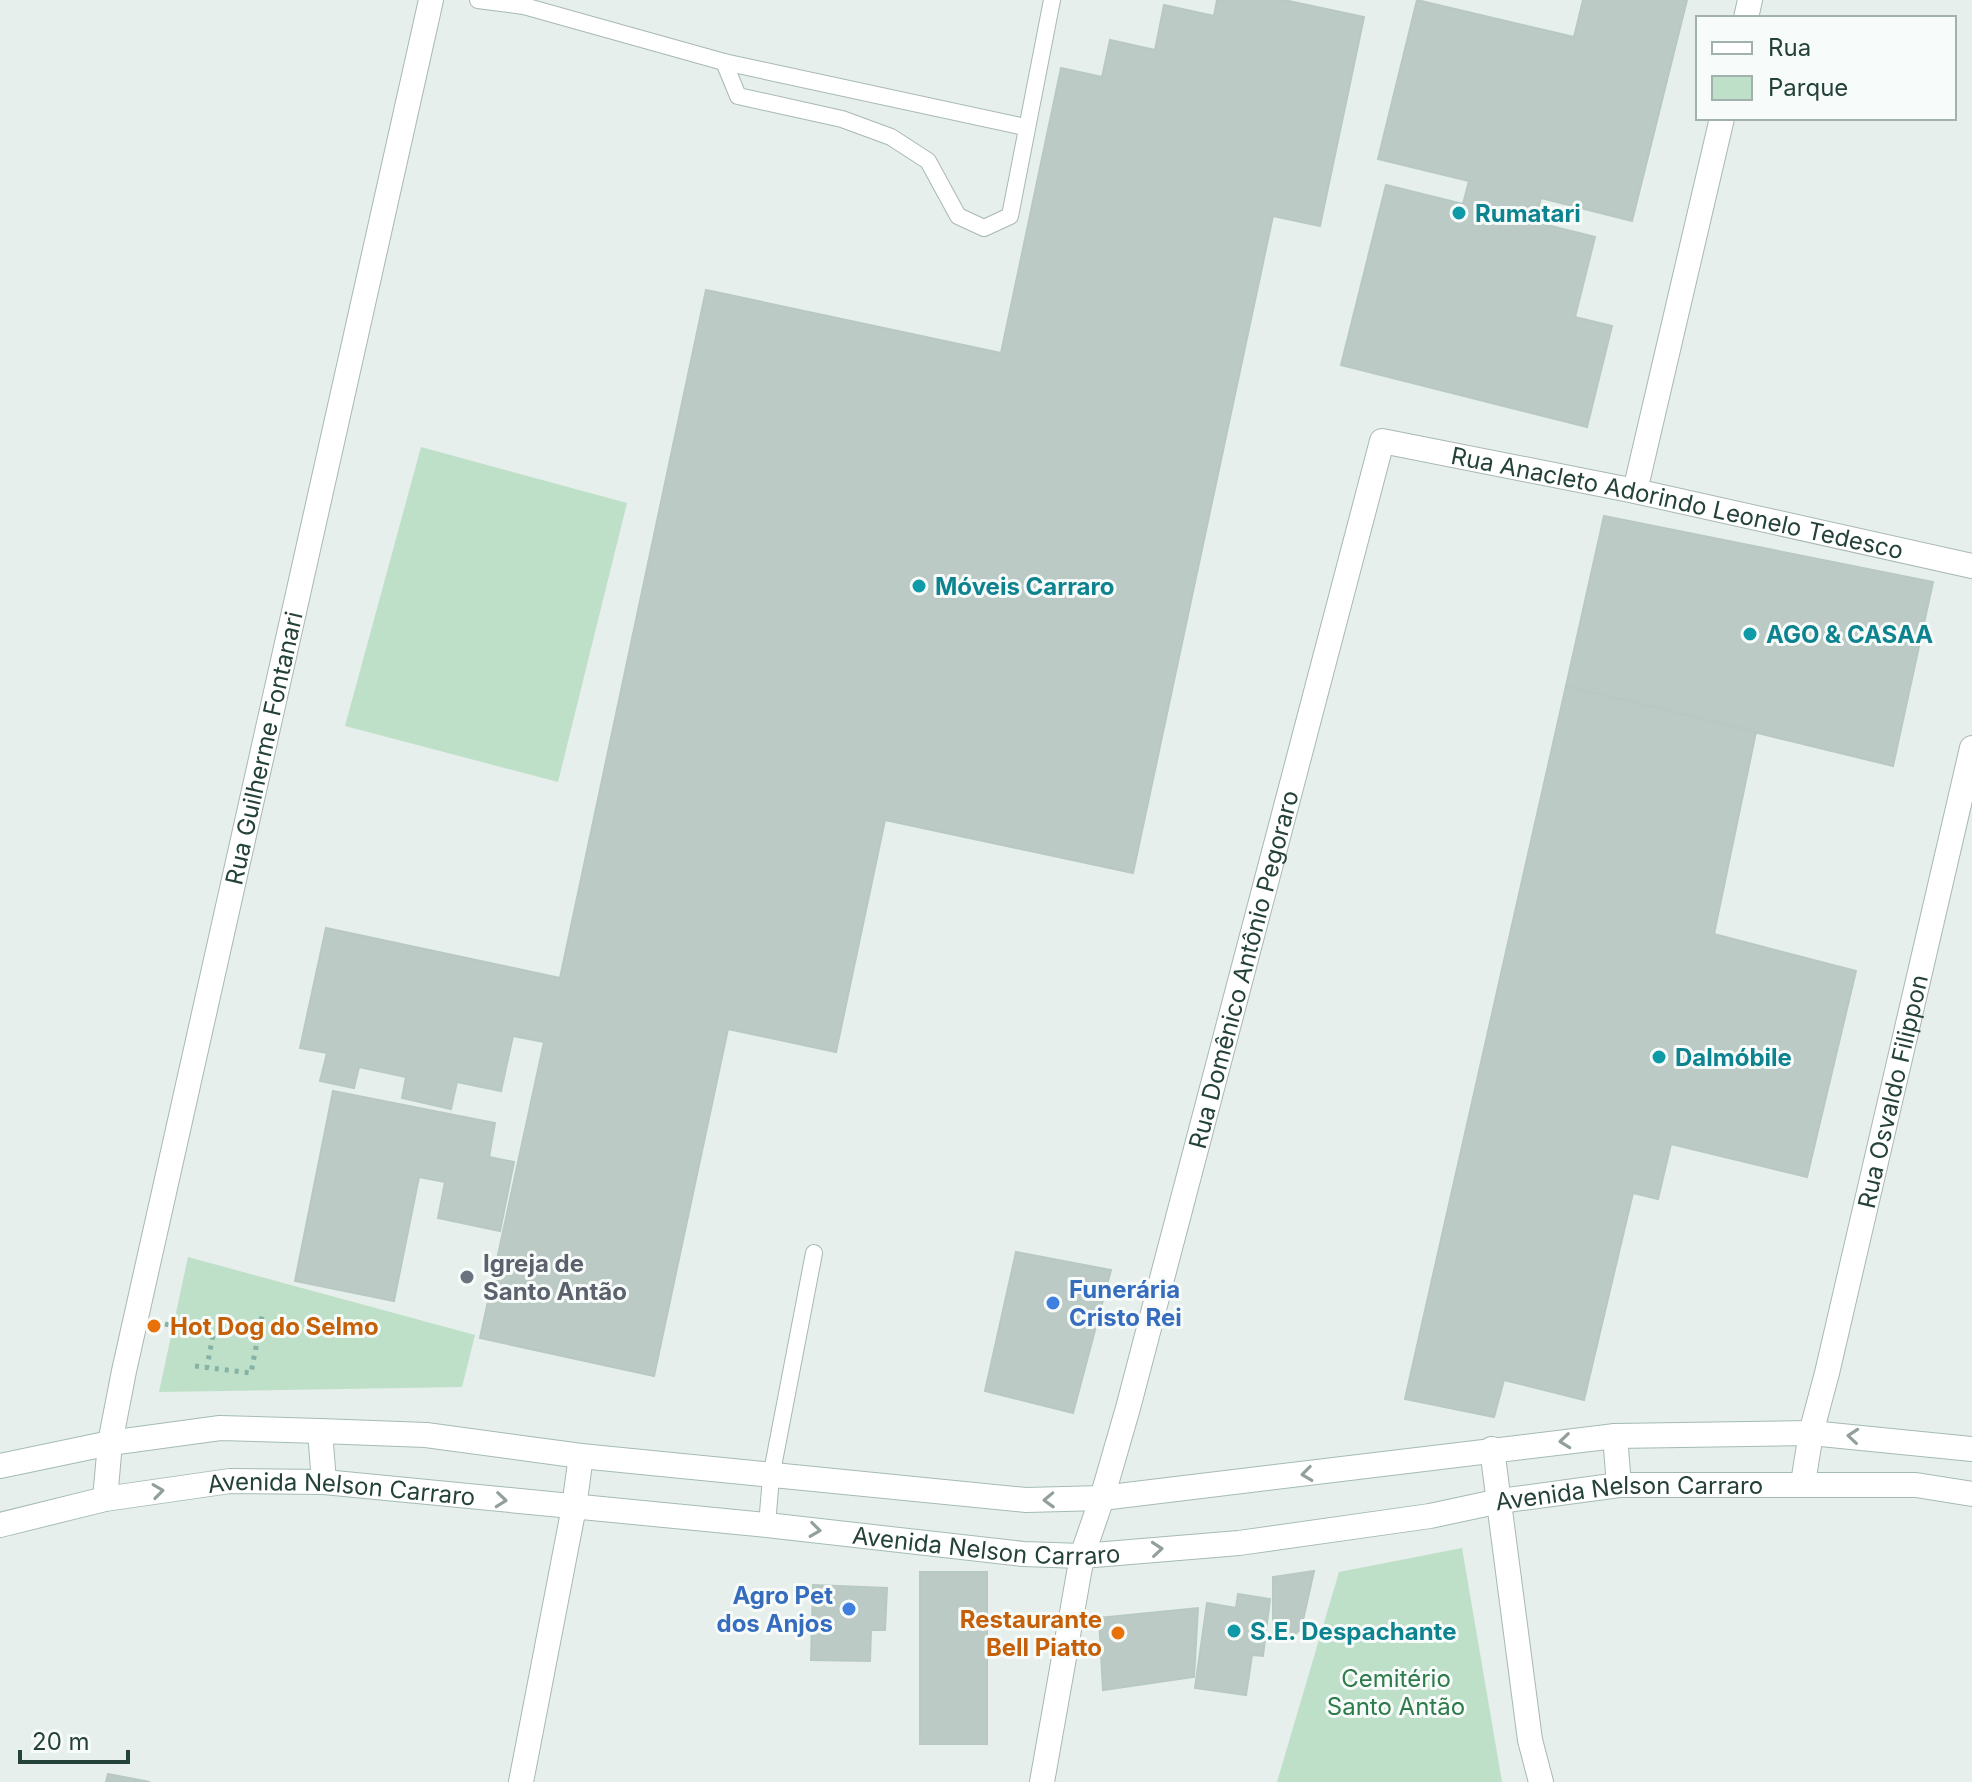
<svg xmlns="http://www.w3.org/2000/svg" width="1972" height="1782" font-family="Inter,sans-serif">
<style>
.green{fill:#bfe0c8}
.building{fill:#bbcac4;stroke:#b8c9c2;stroke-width:2}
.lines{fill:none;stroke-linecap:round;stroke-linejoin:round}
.service-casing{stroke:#a8b8b2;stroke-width:18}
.minor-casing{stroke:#a8b8b2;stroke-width:26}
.tertiary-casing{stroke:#a8b8b2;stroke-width:26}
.secondary-casing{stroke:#a4bbb3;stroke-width:26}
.path{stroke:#86b3a5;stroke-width:5;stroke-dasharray:4 6;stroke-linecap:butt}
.service{stroke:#fff;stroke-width:16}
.minor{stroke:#fff;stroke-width:24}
.tertiary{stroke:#fff;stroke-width:24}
.secondary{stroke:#fff;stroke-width:24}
.oneway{stroke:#92a09c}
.culture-dot{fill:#0f9aa8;stroke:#f7fbf9;stroke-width:3}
.worship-dot{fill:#6b7280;stroke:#f7fbf9;stroke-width:3}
.shop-dot{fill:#3f7fe0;stroke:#f7fbf9;stroke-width:3}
.food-dot{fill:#e8710a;stroke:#f7fbf9;stroke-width:3}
.labels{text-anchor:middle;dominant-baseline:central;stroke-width:6;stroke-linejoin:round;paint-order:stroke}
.culture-label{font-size:24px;font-weight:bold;fill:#0d838f;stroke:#f7fbf9;text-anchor:start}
.street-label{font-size:24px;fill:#24423a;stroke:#f7fbf9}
.worship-label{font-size:24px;font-weight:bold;fill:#5b616d;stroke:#f7fbf9;text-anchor:start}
.shop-label{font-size:24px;font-weight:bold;fill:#366cbe;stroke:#f7fbf9;text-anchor:start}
.food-label{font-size:24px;font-weight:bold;fill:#c56008;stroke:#f7fbf9;text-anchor:start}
.park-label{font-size:24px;fill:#2d7a4b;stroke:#f7fbf9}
</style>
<rect width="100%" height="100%" fill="#e6efeb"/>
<!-- green -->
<g class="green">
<polygon points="421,447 627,503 558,782 345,726"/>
<polygon points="188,1257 475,1335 462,1387 159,1392"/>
<polygon points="1462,1548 1502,1782 1277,1782 1339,1572"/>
</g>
<!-- building -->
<g class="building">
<polygon points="1217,0 1284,0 1364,17 1320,226 1273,216 1133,873 885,820 836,1052 728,1029 654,1376 480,1338 544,1042 513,1036 501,1091 457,1082 451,1109 402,1098 406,1077 359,1067 354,1088 320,1081 327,1053 300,1048 326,928 560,978 706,290 1001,353 1061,68 1102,77 1110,40 1155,50 1164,5 1214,16"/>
<polygon points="1417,0 1574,37 1583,0 1687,0 1632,221 1541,198 1535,222 1595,237 1575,317 1612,326 1587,427 1341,365 1386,185 1463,204 1469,181 1378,159"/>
<polygon points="1604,516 1933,582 1893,766 1566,686"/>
<polygon points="1566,686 1756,732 1714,934 1856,971 1807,1177 1671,1144 1658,1199 1633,1193 1584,1400 1504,1380 1494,1417 1405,1399"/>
<polygon points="333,1091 495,1123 489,1157 514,1162 500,1231 438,1218 445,1182 419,1177 394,1301 295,1281"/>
<polygon points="1016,1252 1111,1270 1073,1413 985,1391"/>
<polygon points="1314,1571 1301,1629 1291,1638 1273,1640 1273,1577"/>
<rect x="920" y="1572" width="67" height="172"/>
<polygon points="813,1585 887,1588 885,1630 871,1630 870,1661 811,1660"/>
<polygon points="1238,1594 1270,1599 1263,1656 1252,1655 1246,1695 1195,1688 1207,1603 1236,1608"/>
<polygon points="1198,1608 1194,1677 1103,1690 1099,1618"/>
<polygon points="108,1774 150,1782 106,1782"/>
</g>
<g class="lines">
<defs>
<g id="service">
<polyline points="478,0 524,6 724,62 1025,127"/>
<polyline points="724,62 738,96 842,119 891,137 928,161 958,216 984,228 1010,216 1052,0"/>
<polyline points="767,1525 771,1477 814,1253"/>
</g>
<g id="minor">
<polyline points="1746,18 1750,0"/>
<polyline points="1635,491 1722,118"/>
<polyline points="1492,1449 1530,1740 1541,1782"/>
<path id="s1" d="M1803,1483l8,-50 16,-60 145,-625"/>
<polyline points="521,1782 574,1507 581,1456"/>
<path id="s2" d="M1042,1782l40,-226 20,-58 26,-90 254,-967 253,50 337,75"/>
</g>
<g id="tertiary">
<path id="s3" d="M105,1499l5,-56 14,-72 307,-1371"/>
</g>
<g id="secondary">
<polyline points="320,1431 324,1482"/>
<polyline points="1615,1436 1619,1485"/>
<polyline points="0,1466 110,1443 220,1428 320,1431 426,1435 581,1456 1026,1500 1102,1498 1615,1436 1811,1433 1972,1449"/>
<path id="s4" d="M0,1525l105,-26 125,-18 94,1 443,43 256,29 59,2 157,-13 191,-27 70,-15 119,-16h297l56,9"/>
</g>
</defs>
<!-- service casing -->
<use href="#service" class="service-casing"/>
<!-- minor casing -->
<use href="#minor" class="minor-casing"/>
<!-- tertiary casing -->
<use href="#tertiary" class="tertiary-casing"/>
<!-- secondary casing -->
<use href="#secondary" class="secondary-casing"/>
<!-- path -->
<g class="path">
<polyline points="165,1324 213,1335 207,1367"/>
<polyline points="195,1366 251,1373 262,1316"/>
</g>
<!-- service -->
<use href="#service" class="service"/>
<!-- minor -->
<use href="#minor" class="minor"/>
<!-- tertiary -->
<use href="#tertiary" class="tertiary"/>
<!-- secondary -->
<use href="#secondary" class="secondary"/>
</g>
<!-- one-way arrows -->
<defs><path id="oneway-chevron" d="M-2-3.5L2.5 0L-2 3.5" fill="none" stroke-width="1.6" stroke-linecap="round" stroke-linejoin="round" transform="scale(2)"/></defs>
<g class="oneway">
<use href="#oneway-chevron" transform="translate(1853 1436) rotate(-175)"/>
<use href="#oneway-chevron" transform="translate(1565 1441) rotate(174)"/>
<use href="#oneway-chevron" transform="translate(1307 1474) rotate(173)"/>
<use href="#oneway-chevron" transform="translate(158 1491) rotate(-8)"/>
<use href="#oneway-chevron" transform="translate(501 1500) rotate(6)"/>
<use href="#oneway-chevron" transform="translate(1049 1500) rotate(178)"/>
<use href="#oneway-chevron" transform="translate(815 1530) rotate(7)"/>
<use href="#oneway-chevron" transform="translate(1157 1549) rotate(-5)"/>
</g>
<!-- markers -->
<g class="culture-dot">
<circle cx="1459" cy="213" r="8"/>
<circle cx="919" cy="586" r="8"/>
<circle cx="1750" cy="634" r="8"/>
<circle cx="1659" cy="1057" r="8"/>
<circle cx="1234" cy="1631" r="8"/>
</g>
<circle class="worship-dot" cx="467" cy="1277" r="8"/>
<g class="shop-dot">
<circle cx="1053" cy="1303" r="8"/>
<circle cx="849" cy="1609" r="8"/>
</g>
<g class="food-dot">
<circle cx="154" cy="1326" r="8"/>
<circle cx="1118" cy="1633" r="8"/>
</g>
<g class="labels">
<!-- culture labels -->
<g class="culture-label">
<text x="1475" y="213">Rumatari</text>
<text x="935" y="586">Móveis Carraro</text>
<text x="1766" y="634">AGO &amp; CASAA</text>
<text x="1675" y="1057">Dalmóbile</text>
<text x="1250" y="1631">S.E. Despachante</text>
</g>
<!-- street labels -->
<g class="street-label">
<text stroke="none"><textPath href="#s2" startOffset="1686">Rua Anacleto Adorindo Leonelo Tedesco</textPath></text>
<text stroke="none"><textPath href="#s3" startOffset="768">Rua Guilherme Fontanari</textPath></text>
<text stroke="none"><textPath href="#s2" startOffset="838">Rua Domênico Antônio Pegoraro</textPath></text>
<text stroke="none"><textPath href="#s1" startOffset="402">Rua Osvaldo Filippon</textPath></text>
<text stroke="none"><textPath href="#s4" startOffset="346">Avenida Nelson Carraro</textPath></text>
<text stroke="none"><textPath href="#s4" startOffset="1642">Avenida Nelson Carraro</textPath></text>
<text stroke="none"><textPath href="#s4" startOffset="994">Avenida Nelson Carraro</textPath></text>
</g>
<!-- worship labels -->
<g class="worship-label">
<text x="483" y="1263">Igreja de<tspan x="483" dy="28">Santo Antão</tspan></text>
</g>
<!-- shop labels -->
<g class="shop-label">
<text x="1069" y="1289">Funerária<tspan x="1069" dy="28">Cristo Rei</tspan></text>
<text x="833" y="1595" text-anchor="end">Agro Pet<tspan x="833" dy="28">dos Anjos</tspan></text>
</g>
<!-- food labels -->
<g class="food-label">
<text x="170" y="1326">Hot Dog do Selmo</text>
<text x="1102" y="1619" text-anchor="end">Restaurante<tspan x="1102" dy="28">Bell Piatto</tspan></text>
</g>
<!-- park labels -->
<g class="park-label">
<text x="1396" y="1678">Cemitério<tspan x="1396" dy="28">Santo Antão</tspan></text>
</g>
</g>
<!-- legend -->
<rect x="1696" y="16" width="260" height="104" fill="#f7fbf9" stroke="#a3b1ad" stroke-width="2"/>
<rect x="1712" y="42" width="40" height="12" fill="#ffffff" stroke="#a3b1ad" stroke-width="2"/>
<text x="1768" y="56" font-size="24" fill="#24423a">Rua</text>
<rect x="1712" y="76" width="40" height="24" fill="#bfe0c8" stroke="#a3b1ad" stroke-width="2"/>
<text x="1768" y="96" font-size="24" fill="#24423a">Parque</text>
<!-- scale -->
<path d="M20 1750v12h108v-12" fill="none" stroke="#24423a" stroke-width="4"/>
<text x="32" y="1750" font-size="24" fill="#24423a" stroke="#f7fbf9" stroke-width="6" paint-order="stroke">20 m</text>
</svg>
